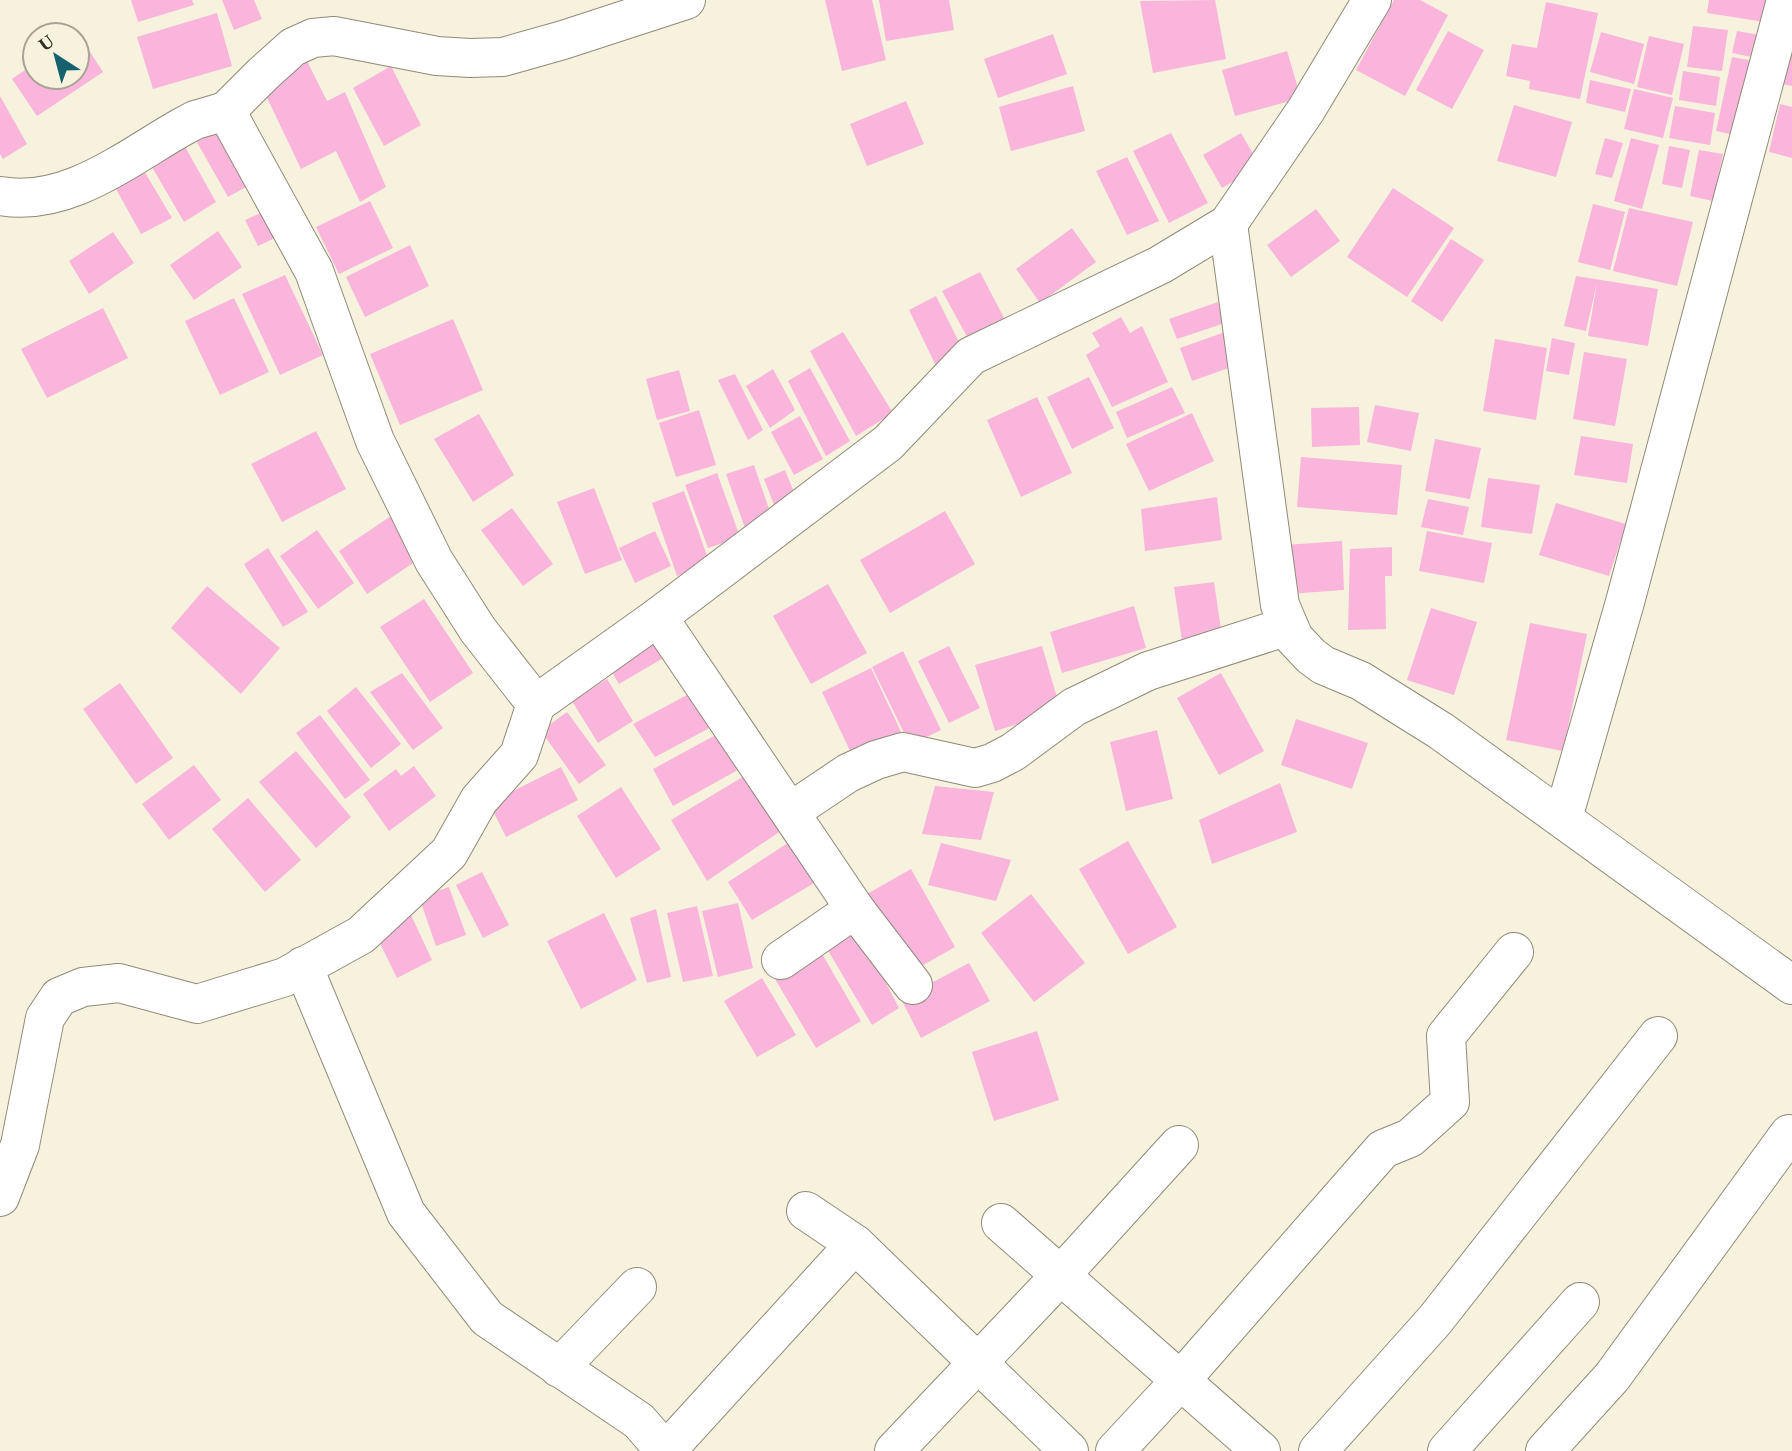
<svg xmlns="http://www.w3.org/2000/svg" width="1792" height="1451" font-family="Georgia,serif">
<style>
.building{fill:#fab5dd}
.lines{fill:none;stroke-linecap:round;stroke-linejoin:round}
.street-casing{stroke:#8f8b79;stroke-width:40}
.street{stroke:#fff;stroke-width:38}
</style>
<rect width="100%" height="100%" fill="#f6f2dd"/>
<!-- building -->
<g class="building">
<polygon points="131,0 192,0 194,5 138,22"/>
<polygon points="222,0 254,0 262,19 234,30"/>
<polygon points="825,0 872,0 886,60 842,71"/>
<polygon points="879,0 949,0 954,30 886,41"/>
<polygon points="1215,0 1226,59 1153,73 1140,1"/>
<polygon points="1394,0 1420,0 1448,15 1405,96 1356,70"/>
<polygon points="1709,0 1775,0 1771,23 1707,13"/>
<polygon points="1546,2 1598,13 1580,99 1529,89 1530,81 1506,76 1512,44 1537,48"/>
<polygon points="217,13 232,66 153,89 137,37"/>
<polygon points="1693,26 1728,30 1722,71 1687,67"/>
<polygon points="1448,31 1484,50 1452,109 1416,90"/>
<polygon points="1737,31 1771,37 1766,60 1732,53"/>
<polygon points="77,32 103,72 37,116 12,79 35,63 35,77 77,77"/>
<polygon points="1601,32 1644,44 1634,84 1590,72"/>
<polygon points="1053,34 1067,74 998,98 984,59"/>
<polygon points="1649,36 1684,44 1672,95 1637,87"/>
<polygon points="1792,38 1792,86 1772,82"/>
<polygon points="1287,51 1301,98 1235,116 1222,70"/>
<polygon points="1732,57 1760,62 1743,137 1716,131"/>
<polygon points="307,61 327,101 345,92 386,187 360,202 336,151 301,169 260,83"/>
<polygon points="391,66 421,125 384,146 353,88"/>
<polygon points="1683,71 1720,77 1716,106 1679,100"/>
<polygon points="1590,80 1631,89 1625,112 1586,103"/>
<polygon points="1073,86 1085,131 1011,151 999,107"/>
<polygon points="1634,89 1673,98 1663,138 1624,129"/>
<polygon points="0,96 27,144 3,159 0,154"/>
<polygon points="906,101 924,144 867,166 850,124"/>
<polygon points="1780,104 1792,107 1792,158 1769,152"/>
<polygon points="1514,105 1572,122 1556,177 1497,161"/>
<polygon points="1675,106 1715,113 1710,145 1669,138"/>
<polygon points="216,123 253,183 228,197 194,137"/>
<polygon points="1171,133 1208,203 1169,223 1133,151"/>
<polygon points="1241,133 1260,166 1222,188 1203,155"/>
<polygon points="179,136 216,202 184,222 145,155"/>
<polygon points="1605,138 1623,143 1612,178 1595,174"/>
<polygon points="1631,138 1659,145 1642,209 1614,201"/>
<polygon points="1669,146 1690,150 1682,188 1662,184"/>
<polygon points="1699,150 1723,154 1713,201 1690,196"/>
<polygon points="1127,157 1159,221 1127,235 1096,171"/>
<polygon points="140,164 172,218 141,234 111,180"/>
<polygon points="1393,188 1454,228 1407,297 1347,257"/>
<polygon points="370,201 393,248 339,274 316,227"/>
<polygon points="1593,204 1625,212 1610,270 1578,262"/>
<polygon points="276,206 288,232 258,246 245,220"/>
<polygon points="1629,208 1693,222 1677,286 1613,271"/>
<polygon points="1316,209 1340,241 1291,277 1267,245"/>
<polygon points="1072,228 1096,262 1040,303 1016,269"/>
<polygon points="218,231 242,267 194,300 170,265"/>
<polygon points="113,232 134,263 89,294 69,261"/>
<polygon points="1451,239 1484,260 1442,322 1411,301"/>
<polygon points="410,245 429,286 365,317 346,277"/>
<polygon points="980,272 1012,333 976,353 942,291"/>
<polygon points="285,275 323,355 280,375 242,294"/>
<polygon points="1576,276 1658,289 1648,346 1588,336 1597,283 1586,331 1564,326"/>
<polygon points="936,296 965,354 937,368 909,310"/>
<polygon points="234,298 269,372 220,395 185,321"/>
<polygon points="1218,302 1225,323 1177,339 1169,319"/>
<polygon points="103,308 128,358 47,398 21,349"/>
<polygon points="1121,317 1130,333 1142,326 1168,382 1112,407 1086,355 1100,346 1092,333"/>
<polygon points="453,319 483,390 400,425 370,354"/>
<polygon points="843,332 893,413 856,436 810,351"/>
<polygon points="1225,332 1237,365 1192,381 1180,348"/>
<polygon points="1552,338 1575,343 1569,375 1546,371"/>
<polygon points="1495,339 1547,348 1536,420 1483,411"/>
<polygon points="1584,352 1627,359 1615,426 1573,419"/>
<polygon points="810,368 850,441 826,456 788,381"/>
<polygon points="773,369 795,410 770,428 746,386"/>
<polygon points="679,370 690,411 657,420 646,379"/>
<polygon points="735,374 763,430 748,440 718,380"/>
<polygon points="1089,377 1114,428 1072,449 1047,397"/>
<polygon points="1172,387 1185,413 1127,438 1116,412"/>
<polygon points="1037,397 1072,473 1021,497 987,420"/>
<polygon points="1375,405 1419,413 1411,451 1367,442"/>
<polygon points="1359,407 1360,445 1312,447 1311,408"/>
<polygon points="699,410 716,465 676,477 659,423"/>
<polygon points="1192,413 1214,461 1149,491 1126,444"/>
<polygon points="479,414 514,475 473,502 434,439"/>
<polygon points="800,416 823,459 794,475 771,432"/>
<polygon points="316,431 346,489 282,522 251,464"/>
<polygon points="1581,436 1633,444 1627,483 1574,475"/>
<polygon points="1435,439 1481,448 1470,499 1425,491"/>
<polygon points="1301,457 1402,465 1397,515 1297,507"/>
<polygon points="754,465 774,524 747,534 726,474"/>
<polygon points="785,470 798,502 776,510 764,479"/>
<polygon points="717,473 740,537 708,548 685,485"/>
<polygon points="1488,478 1540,485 1532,534 1481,527"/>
<polygon points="594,488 622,560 585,574 557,502"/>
<polygon points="684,491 710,564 677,576 652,503"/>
<polygon points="1217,497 1222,540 1145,551 1141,509"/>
<polygon points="1428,499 1469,507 1463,535 1421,527"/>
<polygon points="1556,503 1626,524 1609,576 1539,555"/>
<polygon points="512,508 553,564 523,586 481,530"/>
<polygon points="945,511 975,564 890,613 860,560"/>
<polygon points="394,514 422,557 367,594 339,551"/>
<polygon points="317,530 354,583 318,609 280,556"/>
<polygon points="655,531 671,566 635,583 619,548"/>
<polygon points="1427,531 1492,543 1484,583 1419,571"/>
<polygon points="1342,541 1344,590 1288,594 1285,545"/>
<polygon points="1392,547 1392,576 1385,576 1386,629 1348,630 1350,549"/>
<polygon points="268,548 308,612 283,627 244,564"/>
<polygon points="1214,582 1222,636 1182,641 1174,587"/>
<polygon points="828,584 867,653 811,684 773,616"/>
<polygon points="207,586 280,648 241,694 171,628"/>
<polygon points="424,599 473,673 430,702 380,627"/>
<polygon points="1134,606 1146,648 1062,673 1050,632"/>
<polygon points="1431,608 1477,622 1454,695 1407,680"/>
<polygon points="1530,623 1587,634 1563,751 1506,740"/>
<polygon points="653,638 665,657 619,684 607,664"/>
<polygon points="949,646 980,708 949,723 918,661"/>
<polygon points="1042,646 1061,711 995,731 975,665"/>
<polygon points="903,651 941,730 910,745 872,667"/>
<polygon points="871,668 902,734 853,757 822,692"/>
<polygon points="402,673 443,728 413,750 370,692"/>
<polygon points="1221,673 1264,751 1219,775 1177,698"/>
<polygon points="607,679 633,721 598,743 572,701"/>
<polygon points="120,683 173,758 136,784 83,709"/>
<polygon points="356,687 401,744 371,768 327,711"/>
<polygon points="700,688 719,723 655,757 633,724"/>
<polygon points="567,712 606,765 579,784 541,731"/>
<polygon points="320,715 370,780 345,799 296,733"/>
<polygon points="1296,719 1368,743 1352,789 1281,765"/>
<polygon points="725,730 745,766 673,806 653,769"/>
<polygon points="1157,730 1173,799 1126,811 1110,742"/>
<polygon points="296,751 351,817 316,848 259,782"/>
<polygon points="194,765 221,800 169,840 142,804"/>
<polygon points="414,766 436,796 389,831 363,794 396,769 401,776"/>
<polygon points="561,767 578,800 506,837 489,803"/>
<polygon points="751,772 788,826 707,881 671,820"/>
<polygon points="1280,783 1297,832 1212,864 1199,820"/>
<polygon points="935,786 994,792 981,840 922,834"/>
<polygon points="621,787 661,849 616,878 577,816"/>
<polygon points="248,798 301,860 265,892 212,829"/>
<polygon points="797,837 826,876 752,920 728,882"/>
<polygon points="1128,841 1177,927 1128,954 1079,869"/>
<polygon points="941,843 1011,860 996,901 928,885"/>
<polygon points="911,869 955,947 911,972 867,894"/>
<polygon points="482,872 509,925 483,938 456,885"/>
<polygon points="449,887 466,935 436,946 419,897"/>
<polygon points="1031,894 1085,963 1034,1002 981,933"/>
<polygon points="738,903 753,968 718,977 702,911"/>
<polygon points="697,906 713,976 683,982 667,913"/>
<polygon points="656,909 671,977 647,983 630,918"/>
<polygon points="604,913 637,980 581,1009 547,941"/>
<polygon points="411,915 432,960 397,978 375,933"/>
<polygon points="858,929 899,1008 872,1025 826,947"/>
<polygon points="821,952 861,1021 816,1048 775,979"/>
<polygon points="969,963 990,1001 921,1038 901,999"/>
<polygon points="762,978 796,1035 757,1057 724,1001"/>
<polygon points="1037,1031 1059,1100 994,1121 972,1052"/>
</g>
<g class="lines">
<defs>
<g id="street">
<polyline points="226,111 263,74 293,47 313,38 334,36 437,56 470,58 503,57 563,40 686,0"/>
<path d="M0,196c67,12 127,-38 182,-69l13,-7 31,-9 88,160 61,170 59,120 44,69 58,74"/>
<polyline points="1228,224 1280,605 1294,638 1311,656 1323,665 1361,681 1441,731 1792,985"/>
<polyline points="658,617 855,909 913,985"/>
<polyline points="790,812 848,773 876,760 903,752 975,768 992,763 1013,752 1074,707 1148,671 1288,626"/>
<polyline points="1563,818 1625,602 1786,0"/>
<polyline points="781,960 855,909"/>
<polyline points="303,966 406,1213 487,1318 639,1421 665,1451"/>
<polyline points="0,1197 20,1145 45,1018 59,997 83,987 119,983 197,1004 285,977 361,935 449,853 479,800 519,755 536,704 658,617 888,443 971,356 1160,265 1228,224 1306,110 1372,0"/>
<polyline points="806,1211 855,1244 1069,1451"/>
<polyline points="1001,1223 1261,1451"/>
<polyline points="559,1368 637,1287"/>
<polyline points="666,1451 855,1244"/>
<polyline points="894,1451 1061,1275 1179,1145"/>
<polyline points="1115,1451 1180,1381 1383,1149 1410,1138 1450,1102 1446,1036 1514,952"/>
<polyline points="1318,1451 1435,1320 1658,1036"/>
<polyline points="1447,1451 1580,1302"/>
<polyline points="1545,1451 1612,1377 1789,1134"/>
</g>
</defs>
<!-- street casing -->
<use href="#street" class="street-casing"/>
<!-- street -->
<use href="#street" class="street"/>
</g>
<!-- north arrow -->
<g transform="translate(56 56) rotate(324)"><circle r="33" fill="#f6f2dd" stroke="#a7a495" stroke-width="2"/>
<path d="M0-5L12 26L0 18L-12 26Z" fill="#16616e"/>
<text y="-10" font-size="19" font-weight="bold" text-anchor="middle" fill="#313028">U</text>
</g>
</svg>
